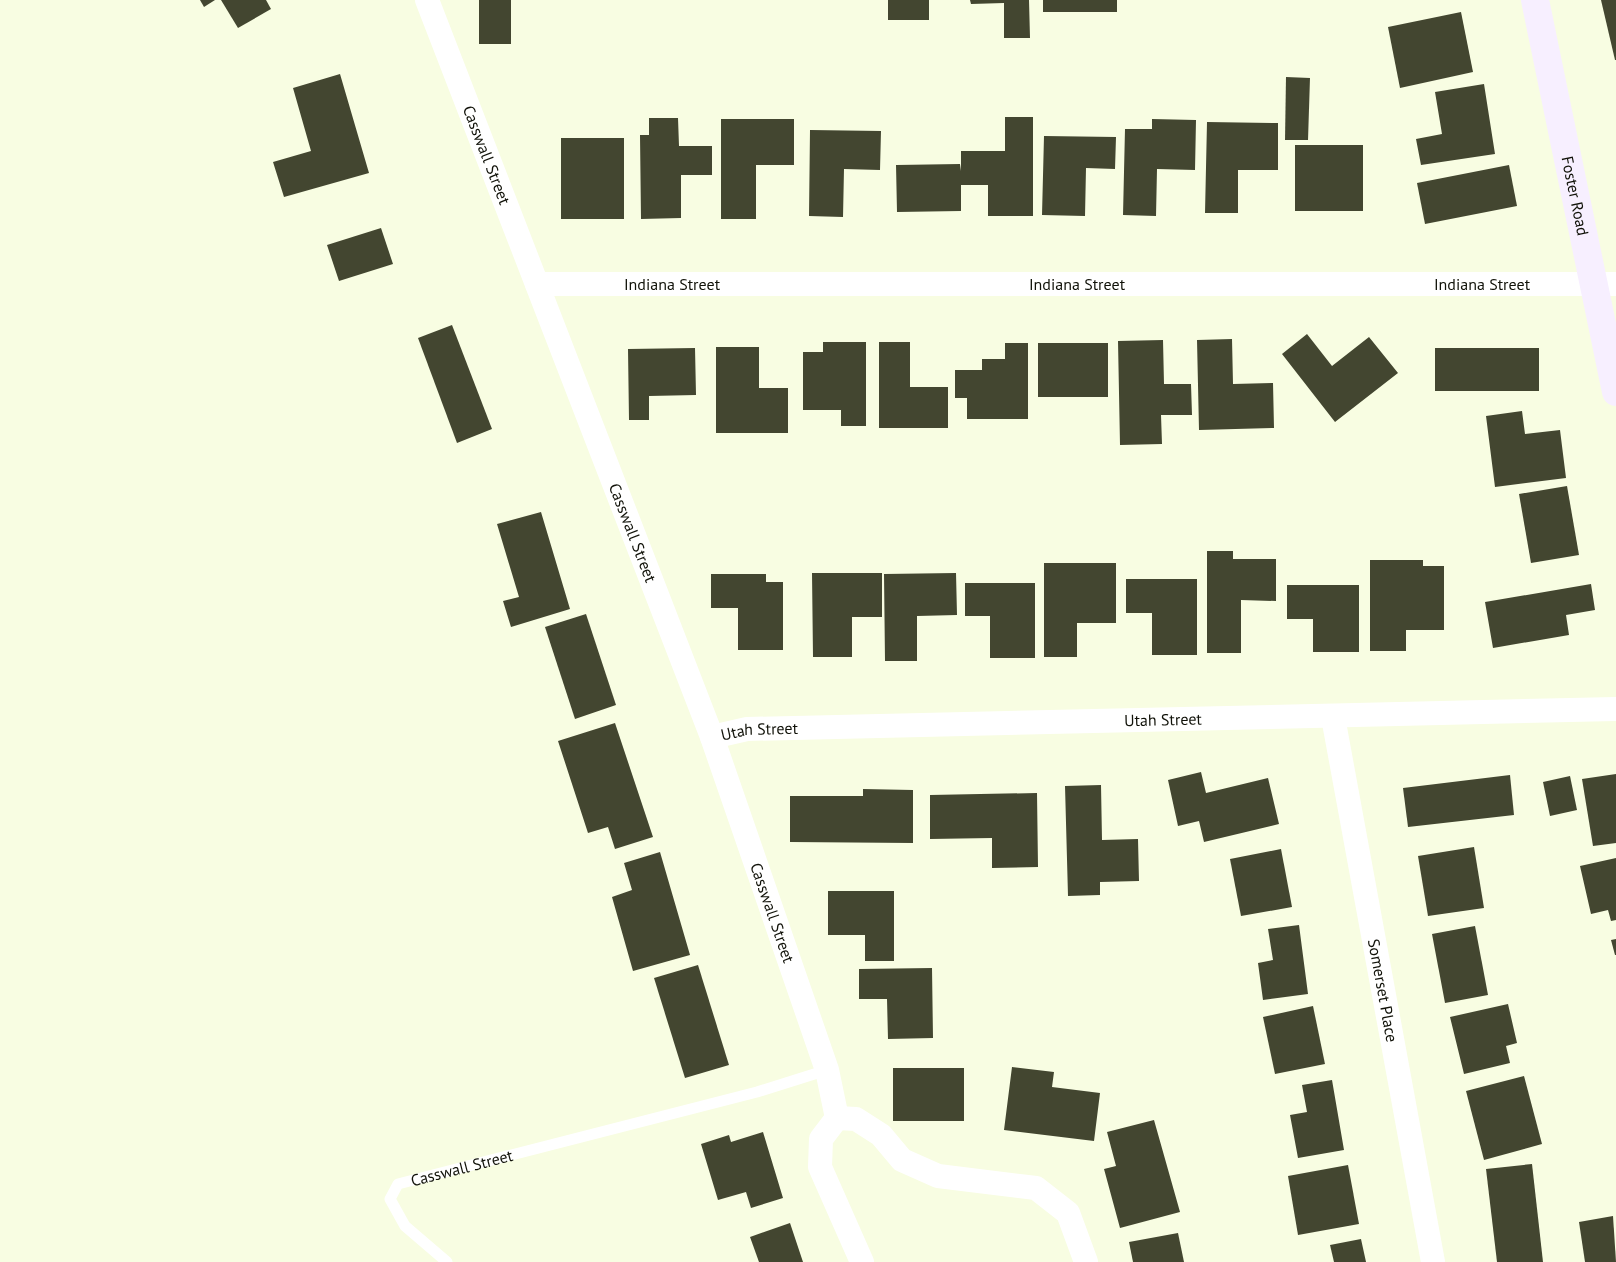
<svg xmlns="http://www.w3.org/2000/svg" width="1616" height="1262" font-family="'PT Sans',sans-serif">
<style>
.building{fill:#434630}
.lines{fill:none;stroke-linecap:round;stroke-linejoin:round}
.lane{stroke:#fff;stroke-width:11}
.street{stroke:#fff;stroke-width:24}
.secondary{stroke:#f7efff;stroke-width:28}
.labels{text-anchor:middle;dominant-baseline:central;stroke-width:5;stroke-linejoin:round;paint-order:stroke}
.street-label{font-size:16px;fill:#111209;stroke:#fff}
</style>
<rect width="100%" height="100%" fill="#f8fde2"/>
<!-- building -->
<g class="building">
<polygon points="200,0 215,0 204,7"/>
<polygon points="221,0 266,0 271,9 238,28"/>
<rect x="479" y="0" width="32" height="44"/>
<rect x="888" y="0" width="41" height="20"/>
<polygon points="970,0 1029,0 1030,38 1004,38 1004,3 971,4"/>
<rect x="1043" y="0" width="74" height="12"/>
<polygon points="1601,0 1616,0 1616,60 1615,60"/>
<polygon points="1461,12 1473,72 1400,88 1388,27"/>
<polygon points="340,74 369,173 284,197 273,162 311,151 293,88"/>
<polygon points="1286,77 1310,78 1308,140 1285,140"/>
<polygon points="1484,84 1495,154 1421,165 1416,139 1442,134 1435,92"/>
<polygon points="1005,117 1033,117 1033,216 988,216 988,185 961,185 961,211 897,212 896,165 960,164 961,171 961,151 1005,151"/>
<polygon points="649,118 678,118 679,146 712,146 712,175 681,175 681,218 641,219 640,135 649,135"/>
<polygon points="721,119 794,119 794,165 756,165 756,219 721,219"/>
<polygon points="1152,119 1196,120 1195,170 1157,169 1156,216 1123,215 1125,129 1152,129"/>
<polygon points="1207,122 1278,123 1278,170 1238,170 1238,213 1205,213"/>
<polygon points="810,130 881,131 880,170 844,169 843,217 809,216"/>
<polygon points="1044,136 1116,137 1115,169 1086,168 1085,216 1042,215"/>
<rect x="561" y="138" width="63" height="81"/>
<rect x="1295" y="145" width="68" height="66"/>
<polygon points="1509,165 1517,206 1425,224 1417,183"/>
<polygon points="381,228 393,264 339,281 327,245"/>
<polygon points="452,325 492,429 457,443 418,338"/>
<polygon points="1307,334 1332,366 1369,337 1398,373 1335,422 1282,354"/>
<polygon points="1232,339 1233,384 1273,383 1274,428 1199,430 1197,340"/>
<polygon points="1163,340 1164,384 1191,384 1192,415 1161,415 1162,444 1120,445 1118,341"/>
<polygon points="823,342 866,342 866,426 841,426 841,410 803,410 803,352 823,352"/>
<polygon points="879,342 910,342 910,387 948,387 948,428 879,428"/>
<polygon points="1005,343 1028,343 1028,419 967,419 967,398 955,398 955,370 982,370 982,359 1005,359"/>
<rect x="1038" y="343" width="70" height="54"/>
<polygon points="716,347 759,347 759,388 788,388 788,433 716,433"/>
<polygon points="695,348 696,395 649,396 649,420 629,420 628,349"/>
<rect x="1435" y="348" width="104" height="43"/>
<polygon points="1522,411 1525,434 1560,430 1566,478 1495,487 1486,416"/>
<polygon points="1567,486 1579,555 1531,563 1519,494"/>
<polygon points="541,512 570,609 511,627 503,601 519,597 497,524"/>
<polygon points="1207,551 1233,551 1233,559 1276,559 1276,601 1241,600 1241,653 1207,653"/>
<polygon points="1370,560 1423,560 1423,566 1444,566 1444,630 1406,630 1406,651 1370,651"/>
<polygon points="1044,563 1116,563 1116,623 1077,623 1077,657 1044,657"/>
<polygon points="812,573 882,573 882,617 852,617 852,657 813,657"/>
<polygon points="956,573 957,615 917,616 917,661 885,661 884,574"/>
<polygon points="711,574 766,574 766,582 783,582 783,650 738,650 738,608 711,608"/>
<polygon points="1126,579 1197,579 1197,655 1152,655 1152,613 1126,613"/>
<polygon points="965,583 1035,583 1035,658 990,658 990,616 965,616"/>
<polygon points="1591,584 1595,610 1566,615 1569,635 1493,648 1485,602"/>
<polygon points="1287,585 1359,585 1359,652 1313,652 1313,619 1287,619"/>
<polygon points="586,614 616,705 575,719 545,627"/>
<polygon points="615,723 653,837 615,849 608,827 588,833 558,741"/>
<polygon points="1201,772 1206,793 1268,778 1279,824 1204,842 1199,821 1178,826 1168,780"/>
<polygon points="1616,774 1616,843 1593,846 1582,779"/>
<polygon points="1510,775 1514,815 1408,827 1403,788"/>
<polygon points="1570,776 1577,810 1550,816 1543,782"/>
<polygon points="1101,785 1102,840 1138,839 1139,881 1100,882 1100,895 1068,896 1065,786"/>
<polygon points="863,789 913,790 913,843 790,842 790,796 863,796"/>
<polygon points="1037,793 1038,867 992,868 992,838 930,839 930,795"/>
<polygon points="1474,847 1484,908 1428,916 1418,856"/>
<polygon points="1281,849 1292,907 1241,916 1230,859"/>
<polygon points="660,852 690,955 633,971 612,897 632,890 624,863"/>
<polygon points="1616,858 1616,920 1611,921 1608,910 1591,914 1580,866"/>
<polygon points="828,891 894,891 894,961 865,961 865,935 828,935"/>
<polygon points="1299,925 1308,994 1263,1000 1258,963 1273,960 1268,929"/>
<polygon points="1475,926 1488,995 1445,1003 1432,934"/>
<polygon points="1616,939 1616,955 1615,955 1611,940"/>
<polygon points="698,965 729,1065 685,1078 654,978"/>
<polygon points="932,968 933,1038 888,1039 887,999 859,999 859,969"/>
<polygon points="1508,1004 1517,1043 1506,1046 1510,1063 1464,1074 1450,1017"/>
<polygon points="1313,1006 1325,1064 1275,1074 1263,1017"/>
<polygon points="1012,1067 1054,1072 1052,1087 1100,1093 1094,1141 1004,1130"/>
<rect x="893" y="1068" width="71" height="53"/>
<polygon points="1524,1076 1542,1144 1484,1160 1466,1091"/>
<polygon points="1332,1080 1344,1150 1298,1158 1290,1115 1307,1112 1302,1085"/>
<polygon points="1154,1120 1180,1212 1120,1228 1104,1169 1116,1166 1107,1132"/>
<polygon points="763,1132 783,1198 751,1208 746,1192 718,1200 701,1144 729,1135 731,1142"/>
<polygon points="1532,1164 1543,1262 1497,1262 1486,1169"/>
<polygon points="1348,1165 1359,1224 1298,1235 1288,1176"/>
<polygon points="1613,1216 1616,1262 1585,1262 1579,1222"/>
<polygon points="790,1223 803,1262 759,1262 750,1237"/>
<polygon points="1178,1233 1184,1262 1133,1262 1129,1242"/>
<polygon points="1361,1239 1366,1262 1334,1262 1330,1245"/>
</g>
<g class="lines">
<!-- lane -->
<path class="lane" id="s1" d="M447,1262l-42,-36 -15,-27 8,-15 359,-92 70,-22"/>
<!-- street -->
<g class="street">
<path id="s2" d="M427,0l285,737 115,333 10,48 -16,21 -1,28 42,95"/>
<path id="s3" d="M537,284h1079"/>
<path id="s4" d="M1333,717l100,545"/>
<path id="s5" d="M712,737l35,-8 869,-20"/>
<polyline points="837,1118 856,1119 881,1135 902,1160 938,1176 1036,1188 1068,1213 1086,1262"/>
</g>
<!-- secondary -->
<path class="secondary" id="s6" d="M1535,0l81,392"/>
</g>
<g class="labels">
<!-- street labels -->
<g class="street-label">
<text stroke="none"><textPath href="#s2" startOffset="166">Casswall Street</textPath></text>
<text stroke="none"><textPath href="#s6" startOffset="200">Foster Road</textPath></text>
<text stroke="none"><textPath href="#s3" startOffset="945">Indiana Street</textPath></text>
<text stroke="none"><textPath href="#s3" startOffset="135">Indiana Street</textPath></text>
<text stroke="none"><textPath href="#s3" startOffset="540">Indiana Street</textPath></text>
<text stroke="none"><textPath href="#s2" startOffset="571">Casswall Street</textPath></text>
<text stroke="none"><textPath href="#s5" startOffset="452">Utah Street</textPath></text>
<text stroke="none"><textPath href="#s5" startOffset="48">Utah Street</textPath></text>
<text stroke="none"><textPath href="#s2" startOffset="976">Casswall Street</textPath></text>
<text stroke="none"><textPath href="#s4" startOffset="278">Somerset Place</textPath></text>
<text stroke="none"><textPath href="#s1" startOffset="169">Casswall Street</textPath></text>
</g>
</g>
</svg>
